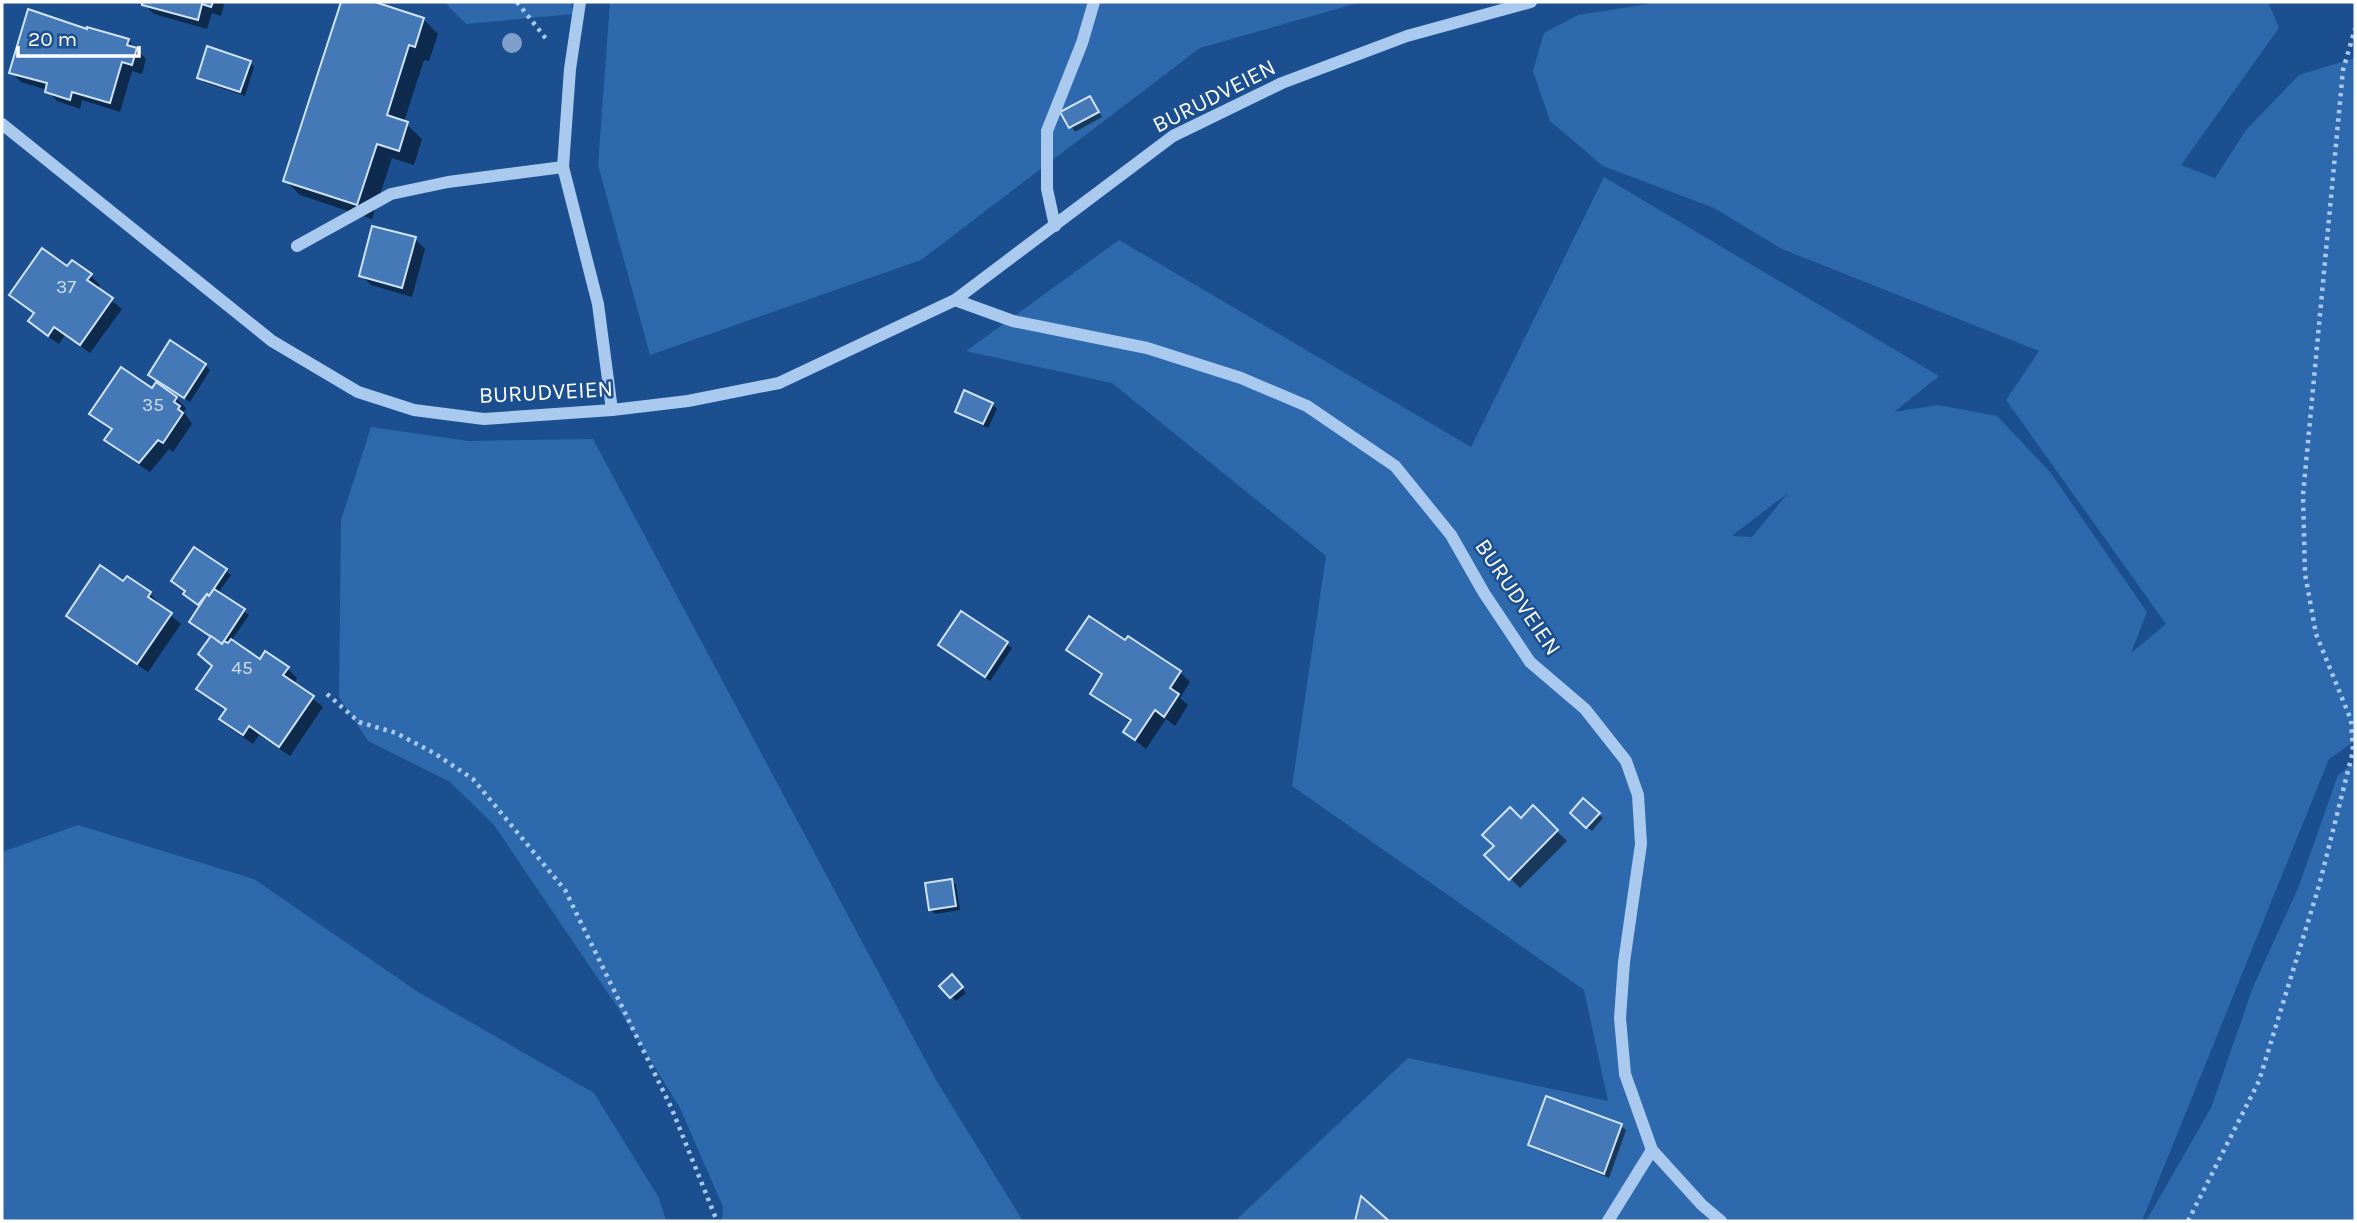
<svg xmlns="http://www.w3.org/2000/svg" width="2357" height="1223" font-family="Karla,sans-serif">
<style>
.green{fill:#2e69ad;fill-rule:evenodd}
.shadow{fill:#0007}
.building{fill:#4478b7;stroke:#cfe3fa;stroke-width:2}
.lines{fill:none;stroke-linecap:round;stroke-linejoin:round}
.path{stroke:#a9c9ee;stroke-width:4.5;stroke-dasharray:3.5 5;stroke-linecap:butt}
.minor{stroke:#a9c9ee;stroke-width:12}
.tree{fill:#7ea0ca}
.labels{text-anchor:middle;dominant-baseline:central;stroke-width:5;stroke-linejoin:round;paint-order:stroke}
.number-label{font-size:19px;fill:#d0dded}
.street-label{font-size:23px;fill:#fff;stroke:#1b4f8f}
</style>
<rect width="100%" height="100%" fill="#1b4f8f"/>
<!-- green -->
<g class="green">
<polygon points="444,2 571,2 573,14 466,24"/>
<polygon points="610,2 1361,2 1200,48 921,260 650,355 598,165"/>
<path d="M1661,2h607l11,26 -98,137 34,13 31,-48 53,-55 56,-17v683l-26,18 -187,462h-907l173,-163 200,43 -24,-111 -292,-204 34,-230 -214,-173 -146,-32 153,-111 352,207 133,-270 335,199 -45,36 44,-7 59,11 53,56 97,140 -16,41 35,-29 -160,-224 33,-49 -257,-102 -68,-41 -111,-42 -53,-45 -17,-50 11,-38 34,-18zM1788,493l-36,44 -19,-1v-1z"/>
<polygon points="371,427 468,441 593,439 936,1080 1023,1221 722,1221 723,1207 680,1108 620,1011 494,825 450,782 368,741 339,697 341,520"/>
<polygon points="2355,762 2355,1221 2146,1221 2211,1108 2253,987 2299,886 2338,775"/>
<polygon points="78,825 254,879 418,992 594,1093 659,1198 666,1221 2,1221 2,852"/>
</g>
<!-- shadow -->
<g class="shadow">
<polygon points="144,2 222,2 224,4 221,16 212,13 207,29 154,14 144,4"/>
<polygon points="342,2 369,2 423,19 438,34 429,61 424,60 404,122 422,139 414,165 392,158 372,219 300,195 285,180"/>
<polygon points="88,31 128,40 146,59 142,74 132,71 120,112 82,100 80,109 57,101 47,90 21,82 11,72"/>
<polygon points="250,62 254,67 245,96 203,82 199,77"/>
<polygon points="1090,98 1102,117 1075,132 1062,113"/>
<polygon points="415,239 425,249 412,297 371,285 361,275"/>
<polygon points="67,269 90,275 100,285 97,289 122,309 90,353 65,335 59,344 40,331 30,321 35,315 11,295"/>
<polygon points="205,365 210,370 190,402 155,379"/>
<polygon points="152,391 176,398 186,408 184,412 192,424 173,452 169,449 150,472 117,450 107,440 113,431 92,414"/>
<polygon points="992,404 997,409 988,428 962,416 957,411"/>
<polygon points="195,549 231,575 218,593 249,615 231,641 261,661 287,668 297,678 294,684 323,707 290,756 259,735 253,744 231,729 221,719 227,711 198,689 214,667 212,637 201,606 190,599"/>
<polygon points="127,578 150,594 160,604 159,606 181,624 148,672 78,626 68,616 124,583"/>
<polygon points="962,614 1012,648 990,681 940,645"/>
<polygon points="1126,642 1180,672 1190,682 1180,698 1188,705 1175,726 1166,719 1146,749 1125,732 1131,722 1102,703 1092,693 1103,676 1078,660 1068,650"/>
<polygon points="1583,800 1603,818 1592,831 1572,813"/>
<polygon points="1533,808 1567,841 1520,888 1487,855"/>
<polygon points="951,880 956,885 960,910 935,914 931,910"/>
<polygon points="957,981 966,993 956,1001 942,986"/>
<polygon points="1621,1126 1626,1130 1609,1178 1535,1149 1530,1145"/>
</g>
<!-- building -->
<g class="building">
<polygon points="142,2 213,2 211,7 202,4 198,20 142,5"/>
<polygon points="341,2 375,2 424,18 415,47 409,45 387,115 408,122 399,151 377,144 357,205 283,181"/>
<polygon points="28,9 87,29 87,27 129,39 127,45 137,48 132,65 122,62 110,103 72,92 70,100 45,92 47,83 9,73"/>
<polygon points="207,46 251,61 240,92 197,78"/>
<polygon points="1090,96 1099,112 1069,128 1060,112"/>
<polygon points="372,226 416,237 402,288 359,276"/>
<polygon points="42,248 67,266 72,260 92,274 87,280 113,298 80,345 54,327 48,336 28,321 34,313 9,295"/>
<polygon points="170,340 206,364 184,398 148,375"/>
<polygon points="121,367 152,388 156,382 177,397 174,402 180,406 178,409 183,413 163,443 158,440 139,463 104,440 112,429 89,414"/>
<polygon points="964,390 993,403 983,424 955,412"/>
<polygon points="194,547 227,569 209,596 207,594 198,605 183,594 185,591 171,581"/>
<polygon points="100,565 123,581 127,576 151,592 148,597 172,613 137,664 66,616"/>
<polygon points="214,589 245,609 222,644 189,622 207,594 209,596"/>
<polygon points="961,611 1008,642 985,677 938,645"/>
<polygon points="1089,616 1125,640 1128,636 1181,671 1170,688 1179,694 1164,717 1155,710 1135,740 1123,732 1131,720 1090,694 1102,674 1066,650"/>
<polygon points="211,636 222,644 224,641 228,643 231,639 260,659 265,651 289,667 283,675 314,696 279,747 249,726 243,735 219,719 226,709 196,689 212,666 198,654"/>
<polygon points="1583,798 1600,813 1586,828 1570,813"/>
<polygon points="1533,805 1558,830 1509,880 1484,855 1494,846 1482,835 1510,807 1521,818"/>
<polygon points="952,879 956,906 929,910 925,883"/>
<polygon points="952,974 963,987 950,998 939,986"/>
<polygon points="1546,1096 1622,1124 1604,1174 1528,1145"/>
<polygon points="1361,1196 1389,1221 1355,1221"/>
</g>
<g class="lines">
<!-- path -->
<g class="path">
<polyline points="517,2 547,40"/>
<polyline points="327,694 359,722 396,733 434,753 473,779 565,890 671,1107 717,1221"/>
<polyline points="2188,1221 2259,1081 2319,886 2353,751 2351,720 2316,634 2305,574 2303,495 2343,70 2355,29"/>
</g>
<!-- minor -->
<g class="minor">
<polyline points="580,2 570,69 563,167 598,304 612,410"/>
<polyline points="2,124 272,341 358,392 414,410 484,419 612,410 688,401 779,383 955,300 1173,136 1282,83 1407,36 1531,2"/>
<polyline points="1055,226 1047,189 1047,131 1082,43 1094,2"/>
<polyline points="297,246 391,194 448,182 563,167"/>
<polyline points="955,300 1013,321 1147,348 1241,378 1307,406 1395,466 1451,535 1484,593 1530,662 1585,709 1626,761 1638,795 1641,844 1624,962 1620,1018 1625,1074 1652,1150 1702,1205 1721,1221"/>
<polyline points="1608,1221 1652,1150"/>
</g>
</g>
<!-- trees -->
<circle class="tree" cx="512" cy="43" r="10"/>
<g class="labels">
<!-- number labels -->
<g class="number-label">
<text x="66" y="287">37</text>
<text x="153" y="405">35</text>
<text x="242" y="668">45</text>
</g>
<!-- street labels -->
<g class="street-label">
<text transform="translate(1214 96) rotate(-27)">BURUDVEIEN</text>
<text transform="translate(546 392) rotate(-3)">BURUDVEIEN</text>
<text transform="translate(1518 597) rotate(56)">BURUDVEIEN</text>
</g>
</g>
<!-- border -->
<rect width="2357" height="1223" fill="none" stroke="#ffffff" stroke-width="7"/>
<!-- scale -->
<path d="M18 46v10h121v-10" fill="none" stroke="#ffffff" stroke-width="3.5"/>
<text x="28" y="46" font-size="21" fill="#ffffff" stroke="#1b4f8f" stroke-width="5" paint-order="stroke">20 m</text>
</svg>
